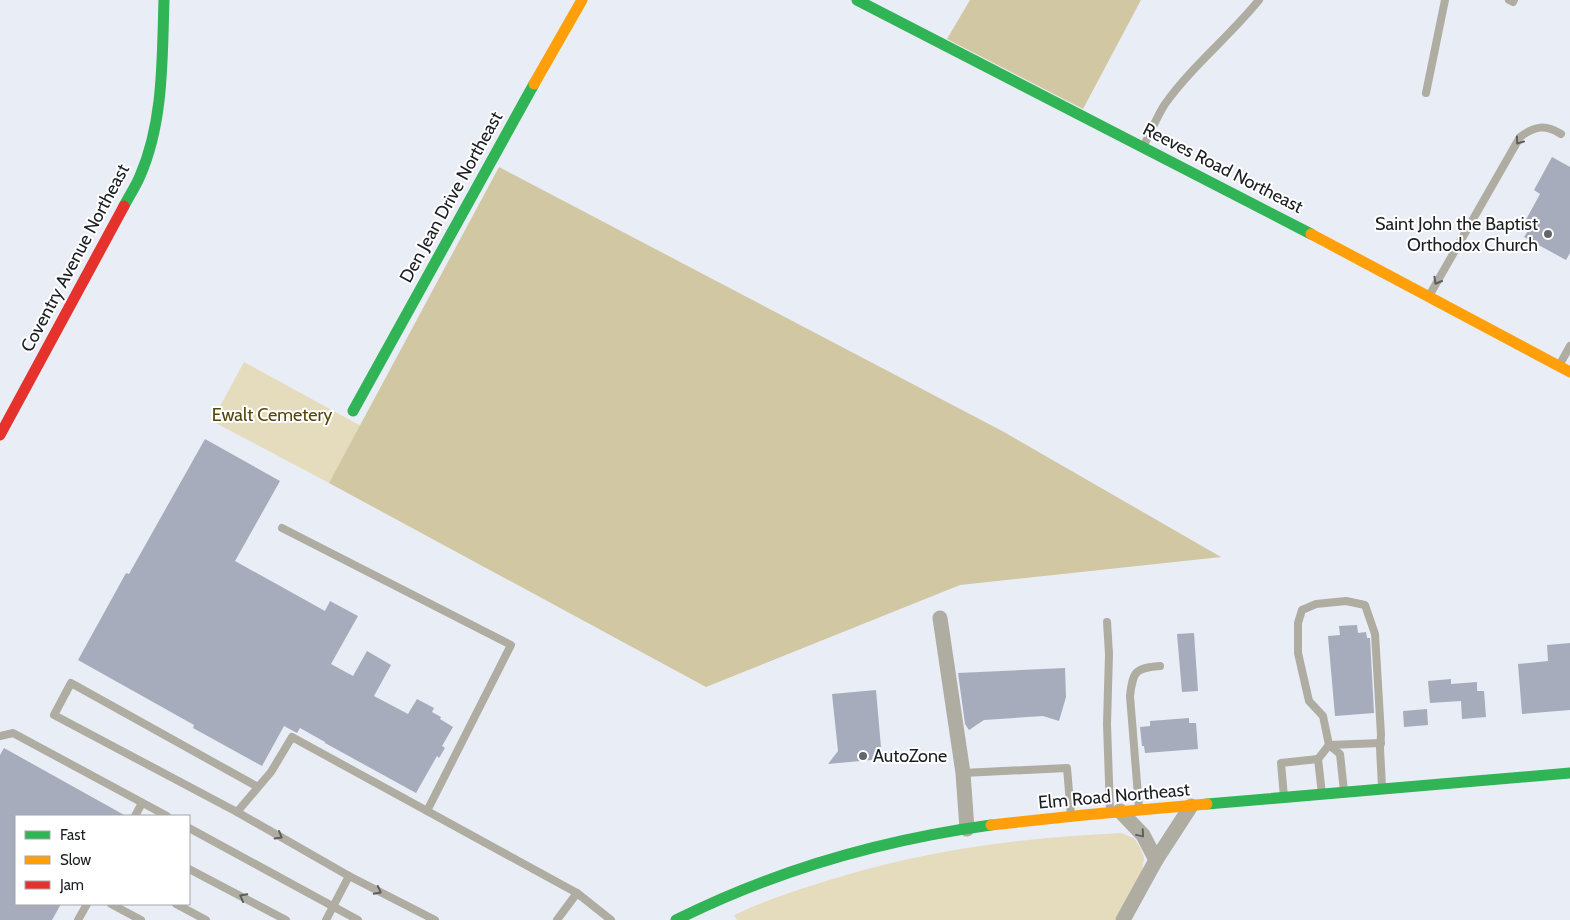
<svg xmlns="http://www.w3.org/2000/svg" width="1570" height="920" font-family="Cabin,sans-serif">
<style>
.green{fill:#e4dcbd}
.forest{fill:#d1c7a2}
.building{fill:#a6acbb}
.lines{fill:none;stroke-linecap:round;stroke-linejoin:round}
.lane{stroke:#afaca2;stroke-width:8}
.street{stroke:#afaca2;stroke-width:15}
.fast{stroke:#30b455;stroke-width:11}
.slow{stroke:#ff9f0a;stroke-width:11}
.jam{stroke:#e5322d;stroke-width:11}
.oneway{stroke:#5e5e5d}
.poi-dot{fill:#64666e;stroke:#fff;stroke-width:2}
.labels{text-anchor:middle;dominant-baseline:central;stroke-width:4;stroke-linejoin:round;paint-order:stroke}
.street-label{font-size:18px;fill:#1c1e24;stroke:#fff}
.poi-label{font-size:18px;fill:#1c1e24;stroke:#fff;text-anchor:end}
.park-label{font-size:18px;fill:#544508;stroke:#fff}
</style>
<rect width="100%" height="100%" fill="#e9edf6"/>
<!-- green -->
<g class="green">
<polygon points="244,362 361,426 329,483 212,421"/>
<path d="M1121,833l13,5 6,9 4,11 -2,13 -27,49h-378l-3,-5c23,-11 46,-19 70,-27 70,-23 142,-39 215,-47 34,-4 68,-6 102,-8z"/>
</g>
<!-- forest -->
<g class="forest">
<polygon points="970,0 1141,0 1083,109 947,39"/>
<polygon points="499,167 1004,432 1221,557 960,585 706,687 329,483"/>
</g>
<!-- building -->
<g class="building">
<polygon points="1552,157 1570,167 1570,253 1566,260 1524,237 1528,231 1522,227 1540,194 1534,190"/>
<polygon points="205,439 280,481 235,561 325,611 330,601 358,616 331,664 353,676 367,651 391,665 374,696 408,714 417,699 434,708 432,712 441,717 440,719 453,727 442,746 445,748 439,758 437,756 416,793 325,743 325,742 300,728 297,733 284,726 262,766 193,728 194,725 78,660 126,573 129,574"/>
<polygon points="1357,625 1358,633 1366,632 1367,638 1370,638 1374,713 1335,716 1328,636 1340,635 1339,626"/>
<polygon points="1194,633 1198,691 1182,692 1177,634"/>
<polygon points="1570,643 1570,710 1522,714 1518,664 1548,661 1547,645"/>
<polygon points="1065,668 1066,697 1059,721 1043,716 984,720 969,730 965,724 958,673"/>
<polygon points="1451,679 1451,684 1477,682 1477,691 1484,691 1486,717 1462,719 1461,701 1430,703 1428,681"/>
<polygon points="876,690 882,759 828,764 838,751 832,694"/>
<polygon points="1427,709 1428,725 1404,727 1403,711"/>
<polygon points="1189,718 1189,723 1196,723 1198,749 1145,753 1144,746 1142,746 1140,727 1150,726 1150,721"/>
<polygon points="4,748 126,816 16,816 16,904 61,904 52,920 0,920 0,755"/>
</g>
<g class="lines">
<!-- lane -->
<g class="lane">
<polyline points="1509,0 1513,2 1514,0"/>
<polyline points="1426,93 1445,0"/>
<path d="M1144,145c7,-13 13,-29 21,-41 27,-38 65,-68 94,-104"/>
<path d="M1429,296l91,-159c15,-11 25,-13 41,-3"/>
<polyline points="1560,364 1570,346"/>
<polyline points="282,528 511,645 427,811"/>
<polyline points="1107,622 1109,654 1107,724 1110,811"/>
<polyline points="0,736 13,733 167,816"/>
<polyline points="1318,759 1322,794"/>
<polyline points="963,773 1067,768 1071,815"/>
<polyline points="258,787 71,683 54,715 237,812 271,772 292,737 577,893 611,920"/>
<polyline points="1344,791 1340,754 1329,745 1323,716 1309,701 1298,653 1298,623 1302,610 1316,604 1346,601 1365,605 1375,634 1381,735 1380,748 1382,787"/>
<polyline points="1284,797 1281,763 1318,759 1329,745 1381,743"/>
<path d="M1139,808l-9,-112c3,-25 5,-28 30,-30"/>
<polyline points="237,812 349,876"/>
<polyline points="135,816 142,803"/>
<polyline points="189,828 358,920"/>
<polyline points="189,869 286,920"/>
<polyline points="111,904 141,920"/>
<polyline points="176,904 206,920"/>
<polyline points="78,920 87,904"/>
<polyline points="326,920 349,876 435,920"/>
<polyline points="557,920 577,893"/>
</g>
<!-- street -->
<g class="street">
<polyline points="940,618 963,773 967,829"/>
<polyline points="1120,811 1143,835 1156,860"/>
<polyline points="1123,920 1156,860 1191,806"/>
</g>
<!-- fast -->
<g class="fast">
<polyline points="857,0 1311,234"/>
<path d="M124,206c5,-10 12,-20 16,-30 24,-55 22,-118 24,-176"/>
<polyline points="353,411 534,84"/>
<polyline points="1207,804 1570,773"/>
<path d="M676,920c100,-50 205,-80 315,-95"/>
</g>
<!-- slow -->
<g class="slow">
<polyline points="534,84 582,0"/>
<polyline points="1311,234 1570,372"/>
<polyline points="991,825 1084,815 1207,804"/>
</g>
<!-- jam -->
<polyline class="jam" points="0,435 124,206"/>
</g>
<!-- one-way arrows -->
<defs><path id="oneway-chevron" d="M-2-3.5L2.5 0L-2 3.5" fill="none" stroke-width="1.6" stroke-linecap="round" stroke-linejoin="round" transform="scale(1.25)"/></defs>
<g class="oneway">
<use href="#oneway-chevron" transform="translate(1519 141) rotate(126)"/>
<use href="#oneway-chevron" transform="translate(1437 281) rotate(120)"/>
<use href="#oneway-chevron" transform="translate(1141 834) rotate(50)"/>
<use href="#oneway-chevron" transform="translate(279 836) rotate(30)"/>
<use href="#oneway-chevron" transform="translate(378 891) rotate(27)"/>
<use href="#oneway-chevron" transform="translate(243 897) rotate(-152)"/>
</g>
<!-- markers -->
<g class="poi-dot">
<circle cx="1548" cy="234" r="5"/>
<circle cx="863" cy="756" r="5"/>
</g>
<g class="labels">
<!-- street labels -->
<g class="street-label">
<text transform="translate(1223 168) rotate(27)">Reeves Road Northeast</text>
<text transform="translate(451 197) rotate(-61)">Den Jean Drive Northeast</text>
<text transform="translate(75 258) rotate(-62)">Coventry Avenue Northeast</text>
<text transform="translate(1114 796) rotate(-5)">Elm Road Northeast</text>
</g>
<!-- poi labels -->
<g class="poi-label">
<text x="1538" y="224">Saint John the Baptist<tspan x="1538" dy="21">Orthodox Church</tspan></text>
<text x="873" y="756" text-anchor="start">AutoZone</text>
</g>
<!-- park labels -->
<g class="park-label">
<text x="272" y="415">Ewalt Cemetery</text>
</g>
</g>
<!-- legend -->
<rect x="15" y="815" width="175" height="90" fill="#ffffff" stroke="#a4a5a7"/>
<rect x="25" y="831" width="25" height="8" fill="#30b455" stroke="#a4a5a7"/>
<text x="60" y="840" font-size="15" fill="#1c1e24">Fast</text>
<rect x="25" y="856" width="25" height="8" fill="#ff9f0a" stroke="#a4a5a7"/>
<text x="60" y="865" font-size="15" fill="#1c1e24">Slow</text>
<rect x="25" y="881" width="25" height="8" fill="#e5322d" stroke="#a4a5a7"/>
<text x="60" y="890" font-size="15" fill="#1c1e24">Jam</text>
</svg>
